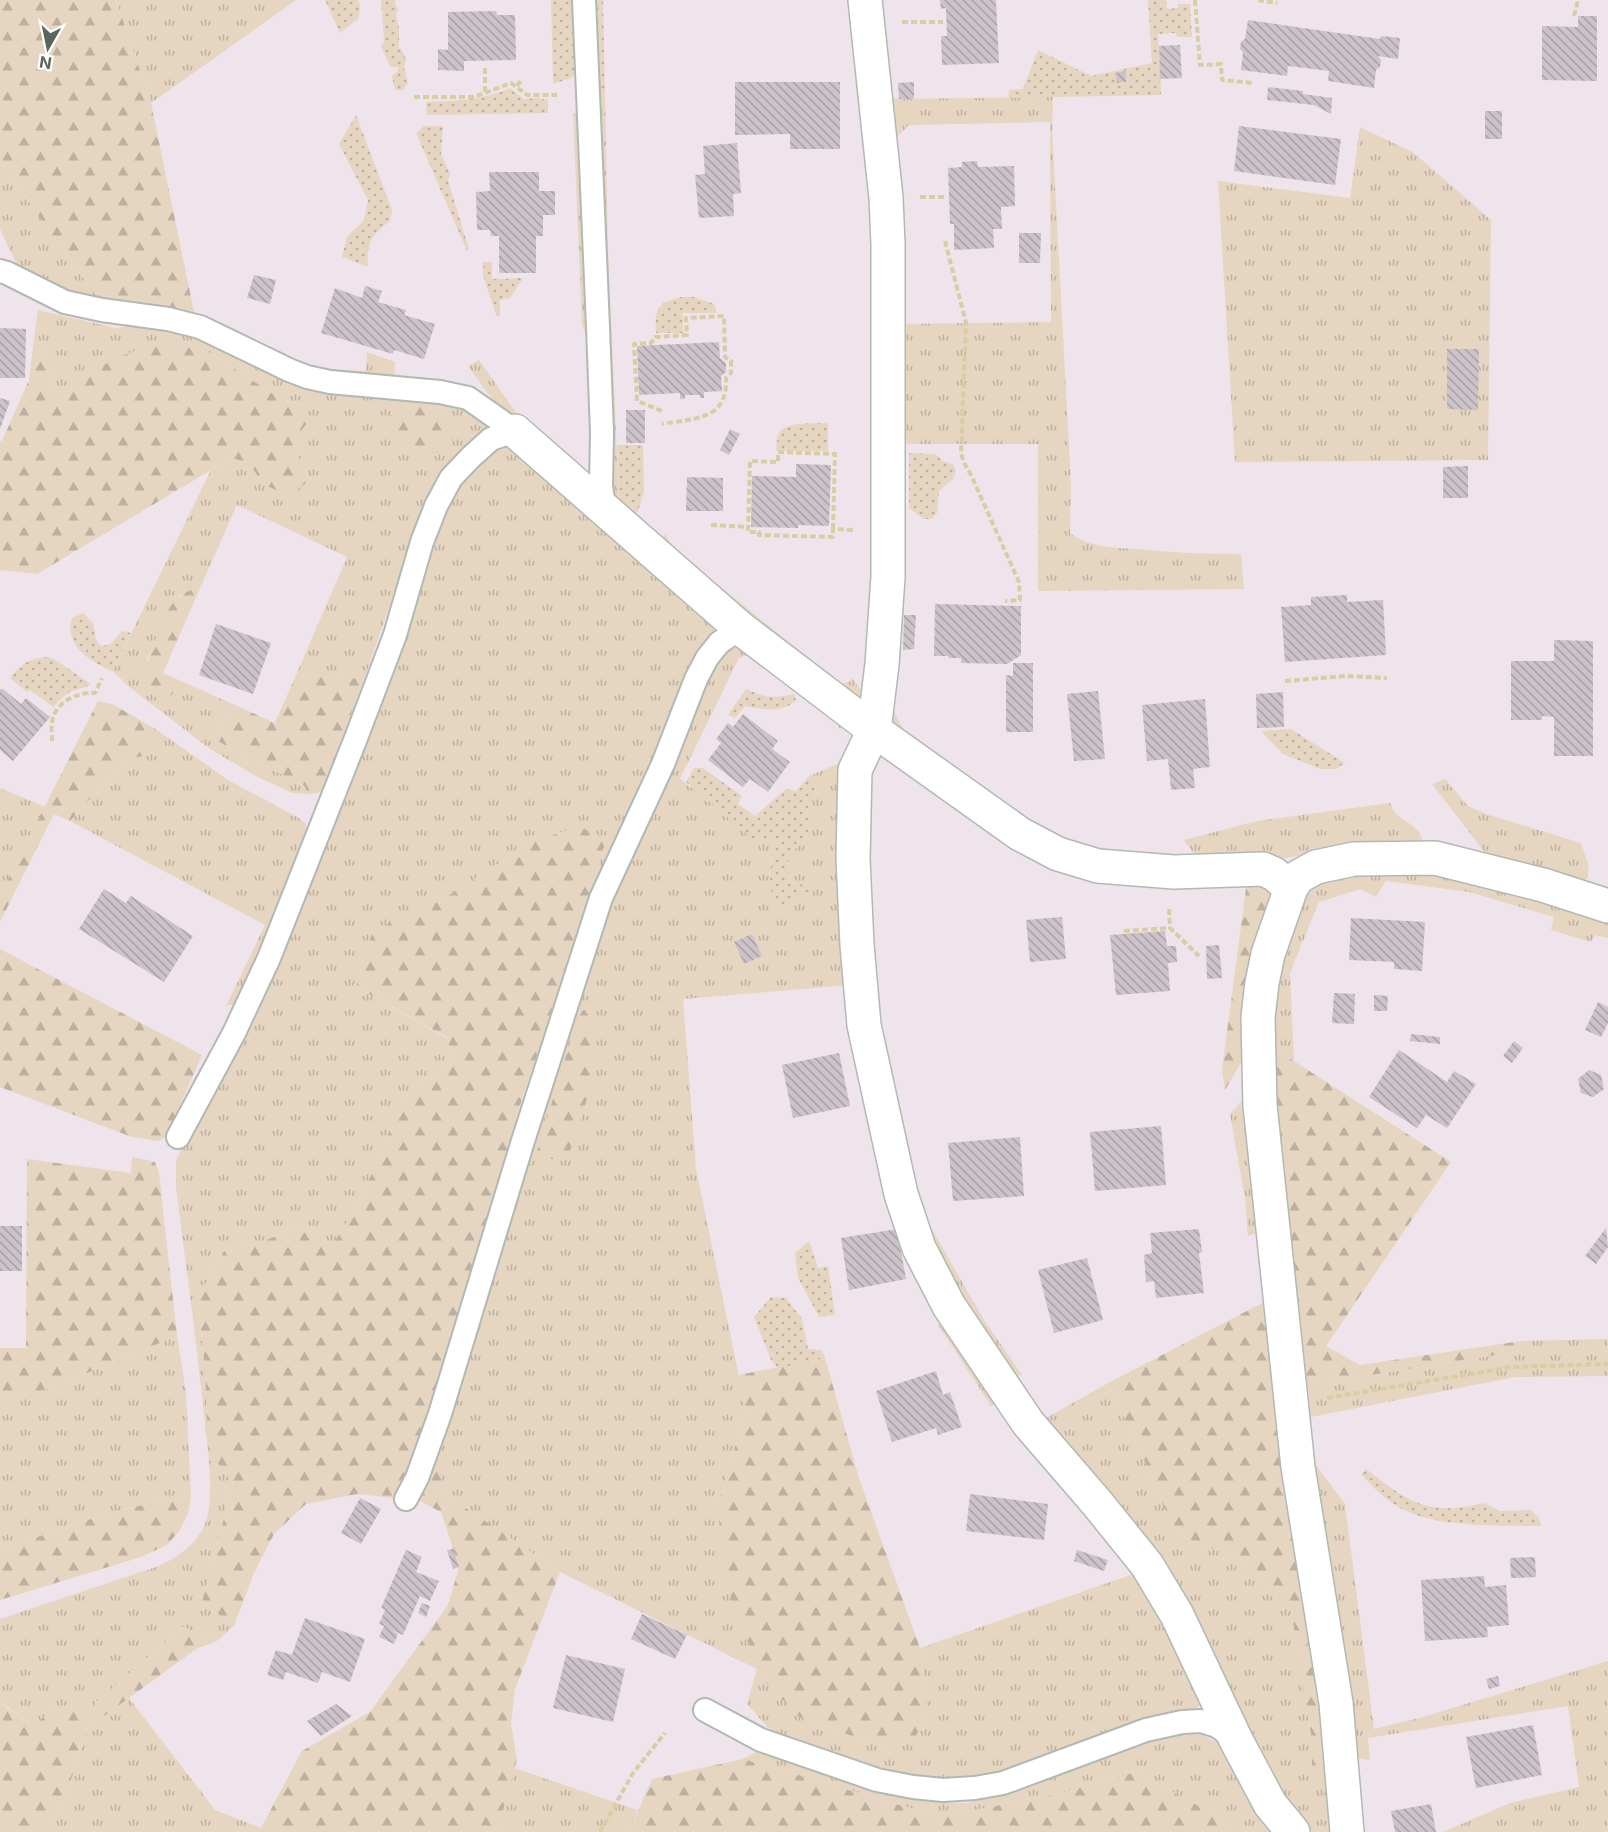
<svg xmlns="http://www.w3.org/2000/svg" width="1608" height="1832" font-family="Inter,sans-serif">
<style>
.grass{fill:url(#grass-tufts)}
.forest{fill:url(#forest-firs)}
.garden{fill:url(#garden-dots)}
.building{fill:url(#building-back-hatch)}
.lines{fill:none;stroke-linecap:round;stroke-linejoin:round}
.service-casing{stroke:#b2b9b3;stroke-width:26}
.minor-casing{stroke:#b2b9b3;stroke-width:36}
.path{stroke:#d8cea4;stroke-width:4;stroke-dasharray:6 3;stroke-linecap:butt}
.service{stroke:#fff;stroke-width:22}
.minor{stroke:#fff;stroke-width:33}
</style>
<defs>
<pattern id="grass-tufts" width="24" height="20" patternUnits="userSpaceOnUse" patternTransform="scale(1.5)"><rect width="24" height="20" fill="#e6d5c1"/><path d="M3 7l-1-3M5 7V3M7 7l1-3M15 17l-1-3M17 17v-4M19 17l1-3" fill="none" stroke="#beb0a0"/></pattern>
<pattern id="forest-firs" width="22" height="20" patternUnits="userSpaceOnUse" patternTransform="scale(1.5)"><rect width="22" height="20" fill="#e6d5c1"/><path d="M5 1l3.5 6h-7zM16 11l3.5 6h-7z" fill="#beb0a0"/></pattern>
<pattern id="garden-dots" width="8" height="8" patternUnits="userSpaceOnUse" patternTransform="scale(1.5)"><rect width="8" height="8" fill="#e6d5c1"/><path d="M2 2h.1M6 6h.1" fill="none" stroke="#beb0a0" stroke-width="1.8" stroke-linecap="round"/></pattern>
<pattern id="building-back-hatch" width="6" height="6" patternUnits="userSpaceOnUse" patternTransform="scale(1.5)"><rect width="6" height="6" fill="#ccc2c9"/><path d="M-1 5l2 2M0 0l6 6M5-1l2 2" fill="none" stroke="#a9a1a6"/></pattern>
</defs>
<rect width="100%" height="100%" fill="#efe4eb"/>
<!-- grass -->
<g class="grass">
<polygon points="116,0 296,0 151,103"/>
<polygon points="605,94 608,252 619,502 630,512 638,511 631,517 613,505 609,487 596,96"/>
<path d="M1053,97l-1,32 19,356 -1,48c23,17 51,14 77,17 32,3 62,4 94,4l3,35 -206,2v-147h-137l1,96 -8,171 9,18 68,55 -85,-62 10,-398 155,-2 -1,-200 -141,3 -22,22 -5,-48z"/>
<polygon points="573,113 580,113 589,345 582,325"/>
<polygon points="1360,127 1414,153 1491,220 1488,460 1235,462 1218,181 1350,198"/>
<polygon points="0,162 95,294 194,312 313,368 366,371 367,352 395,362 394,379 319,373 76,298 20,271 0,229"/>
<path d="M38,310l78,18 38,-5 256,75 -6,12 44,11 -14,-19 31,7 29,21c-32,14 -53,41 -68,72l-62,177 -68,-4 51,-118 -110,-52 -36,81 -23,10 -31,64 19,41 17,-19 54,24 -18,18 -3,16 36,20 53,25 3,9 -16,-1 -36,-17 -46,-27 -82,-63 -15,-15 98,-201 24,-11 14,4 14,21 47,-4 -12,-23 -2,-20 1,-32 -19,-8 -73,-47 -110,19 -28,22 -14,1 -7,-42 -12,-11z"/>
<polygon points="479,360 522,421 493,400 468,366"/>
<path d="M508,445l205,175 1,9 -3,7 -127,282 -54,-75 -90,58 -67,31 -17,55 92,52 3,28 -40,19 -55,123 -23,35 -38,-15 -37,14 -34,8 -26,46 7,74 3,77 25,36 -31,118 32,24 -17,15 -34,-14 -91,79h-33l-26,19 -29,-20 -4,-6v-80l159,-53c20,-10 37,-21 46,-42 10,-23 3,-74 0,-100 -8,-79 -19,-158 -29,-237v-26l248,-592c9,-26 16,-57 30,-80 11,-19 34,-37 54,-44z"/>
<polygon points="665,534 674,549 840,684 849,682 852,678 865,696 858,705 661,542"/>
<path d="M744,646l101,79 -5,4 -5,-10 -83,-66 -13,5 -59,121 82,60 12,3c-3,20 -11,50 7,64l13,-9 11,-2 3,-10 -13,-1 -7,-4 1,-26 16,-13 4,-14 -2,-18 7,-11 1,-13 -6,-9 31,-13 6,1 4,221 -167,14 13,170 50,241 -28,94 43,173 38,40 84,30 32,-9 12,-26 -7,-64 219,-76 64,131 -5,4 -186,64 -69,12 -74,-16 -100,-38 -22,-25 10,-35 -197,-97 -115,-78 -11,-38 93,-298 50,-147 35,-116 93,-212c12,-23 12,-32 39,-37z"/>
<polygon points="154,728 228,780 299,818 306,824 306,833 264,945 236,1004 226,1006 265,925 70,821"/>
<path d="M1445,779l23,27 18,8 95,29c6,19 14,29 -1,45l-91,-30 -57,-74z"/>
<polygon points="0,788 45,807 0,895"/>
<path d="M1390,803c1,2 4,9 5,10 11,11 30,14 27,34l-79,2 -85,13 -57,3 -17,-25 73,-19z"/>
<polygon points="1413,868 1608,916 1608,938 1595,935 1591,942 1551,930 1554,917 1469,892 1386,881 1376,897 1360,889 1319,902 1290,973 1294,1061 1269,1045 1280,953 1308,889 1321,880 1356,870"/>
<polygon points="1246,1097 1262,1231 1248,1236 1245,1198 1230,1114"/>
<polygon points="924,1206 927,1230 933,1231 984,1320 1022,1375 1011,1377 977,1337 917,1210"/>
<polygon points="943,1312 998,1398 995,1404 988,1407 990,1404 938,1325"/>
<path d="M177,1336l9,56 5,105c-67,8 -129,30 -191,55v-152l48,-11z"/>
<polygon points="1608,1339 1608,1376 1515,1377 1311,1417 1308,1385 1515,1352 1521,1341"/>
<polygon points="1108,1383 1149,1471 1173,1528 1184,1537 1242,1560 1256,1571 1276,1599 1290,1603 1312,1741 1312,1769 1332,1770 1332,1831 1330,1832 1311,1832 1306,1829 1039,1422"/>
<polygon points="1313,1461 1345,1504 1374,1729 1423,1717 1608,1661 1608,1832 1443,1832 1510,1803 1579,1787 1568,1706 1368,1738 1370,1760 1350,1757"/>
<polygon points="129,1698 215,1810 261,1828 261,1832 46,1832 62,1807 88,1728"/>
<polygon points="1178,1733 1202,1735 1221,1745 1277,1832 1233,1832 1208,1811 1136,1772 1061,1793 940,1817 743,1759 760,1750 903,1795 940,1803 968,1803 999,1795 1158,1737"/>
<polygon points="514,1768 638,1810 629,1832 497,1832"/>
</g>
<!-- forest -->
<g class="forest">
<polygon points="0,0 116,0 151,103 194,312 95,294 0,162"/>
<polygon points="34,339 46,350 53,392 67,391 95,369 131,352 164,344 205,350 278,397 297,405 312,417 296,437 298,457 310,480 289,496 263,484 249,463 235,459 211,470 37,574 0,570 0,441 2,441 29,380"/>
<path d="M410,398l24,4 14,19 5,17c-4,4 -10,12 -15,14 -21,8 -41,-10 -56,-22l7,-14 15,-6z"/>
<path d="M201,586l-38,87 20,9 -17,19 -12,-5 -10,-15c3,-20 19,-74 36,-85 6,-5 15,-7 21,-10z"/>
<polygon points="296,675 364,679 322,792 308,794 304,785 252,760 216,740 219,724 237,706 275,723"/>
<polygon points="98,701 112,704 154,728 155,735 147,755 125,760 70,821 54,814 0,922 0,895"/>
<polygon points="578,826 606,839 584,918 522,1099 426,1424 445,1494 560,1572 515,1689 511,1724 517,1760 497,1832 261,1832 261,1828 302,1751 370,1712 448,1605 459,1567 441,1512 420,1501 357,1494 306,1504 274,1534 254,1573 234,1626 202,1602 233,1484 208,1449 205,1371 198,1297 224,1251 258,1243 295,1229 333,1244 356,1209 411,1086 451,1067 448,1038 356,987 373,931 440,901 530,843"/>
<polygon points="1256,878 1275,893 1241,1063 1225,1090 1222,1070 1246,888"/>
<polygon points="0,949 202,1055 166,1137 158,1141 132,1137 0,1087"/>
<polygon points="580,1010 585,1010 597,1031 592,1084 567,1160 535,1158"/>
<polygon points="1269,1045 1451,1162 1326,1346 1360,1365 1521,1341 1515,1352 1308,1385 1299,1377"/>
<polygon points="132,1157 155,1162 159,1173 177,1336 48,1389 0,1400 0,1348 26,1348 27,1159 131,1173"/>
<polygon points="1272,1298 1332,1770 1318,1775 1312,1769 1312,1741 1290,1604 1276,1599 1256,1571 1242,1560 1184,1537 1173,1528 1149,1471 1108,1383"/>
<polygon points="825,1358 859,1478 920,1648 927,1712 915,1738 883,1747 799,1717 761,1677 723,1577 718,1504 746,1410 738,1375"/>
<path d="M191,1497l-3,17 -8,16 -13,15 -26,12 -141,43v-48c62,-25 124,-47 191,-55z"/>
<polygon points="183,1627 217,1641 196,1649 88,1728 62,1807 46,1832 0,1832 0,1699 4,1706 33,1725 59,1706 92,1706"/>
<polygon points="743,1759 940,1817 1061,1793 1136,1772 1208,1811 1233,1832 629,1832 652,1779"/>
</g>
<!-- garden -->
<g class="garden">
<polygon points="325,0 358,0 360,5 359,18 340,33"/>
<polygon points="381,0 395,0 395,5 399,10 396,13 399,28 399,47 404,54 406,61 404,66 408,83 403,90 395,90 392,76 398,71 398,67 391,67 381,47 384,41"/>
<polygon points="551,0 575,0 577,73 571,78 553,84"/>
<polygon points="592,0 603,0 605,94 596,96"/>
<polygon points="1148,0 1166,0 1167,9 1178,8 1178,4 1190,4 1192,37 1177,37 1176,33 1158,34 1161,95 1009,98 1009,90 1023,89 1038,50 1091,76 1152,63"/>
<path d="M510,88l14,11 14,-1 10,2v13l-121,2 -1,-13c30,-1 58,-2 84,-14z"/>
<path d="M356,115l36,95 -2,11c-19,14 -24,23 -22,46l-26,-10 5,-20 17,-17 4,-20 -29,-56z"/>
<polygon points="424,126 443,126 441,154 450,174 448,181 469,249 467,251 416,133"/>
<polygon points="483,262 492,262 492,279 523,278 510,298 500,300 500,316 497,317 483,276"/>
<path d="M682,297h12l20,7 3,9h-34v20h-27c-1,-25 0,-30 26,-36z"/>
<path d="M828,423v28h-52c1,-6 0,-15 4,-20 9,-10 35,-7 48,-8z"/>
<polygon points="617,445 643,445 644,492 638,511 630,513 619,502"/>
<polygon points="909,453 935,454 943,461 953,464 956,471 953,479 939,491 937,513 932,519 924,519 909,508"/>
<path d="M83,613l10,10 3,17 5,6 10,-2 11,-13 9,2 -18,38c-21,-7 -50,-27 -41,-53z"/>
<path d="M49,657l8,4 34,23c-6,5 -12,4 -19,7 -8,4 -13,10 -19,16l-23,-17 -3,2 -17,-14c12,-15 20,-20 39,-21z"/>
<path d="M746,689c20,9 26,10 48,5l2,6c-14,14 -34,9 -51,6l-10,12 -7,-3z"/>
<polygon points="1291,729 1345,763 1336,769 1320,769 1283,754 1261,731"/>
<path d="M694,768h9l39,28 -4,8 17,12 31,-27 10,2 13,-15 6,8 -1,14 -7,11 2,18 -4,14 -16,13 -1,26 7,4 13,1 5,7 -2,7 -6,-4 -10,2 -4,9c-4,0 -7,1 -10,0 -18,-6 -9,-50 -7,-64l-12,-3h-9l-67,-57z"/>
<polygon points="809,1241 818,1268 828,1266 835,1315 819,1317 798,1278 795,1253"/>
<polygon points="771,1297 786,1298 802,1319 808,1349 822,1350 825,1358 778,1368 771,1360 754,1317"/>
<path d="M1366,1469c43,33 61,48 118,34l15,8 32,-1 8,8 2,8c-42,-1 -109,3 -146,-21 -13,-8 -23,-19 -34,-31z"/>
</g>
<!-- building -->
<g class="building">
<polygon points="940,0 996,0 999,63 942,65 941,36 947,36 946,8 941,9"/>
<polygon points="496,11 497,15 515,15 516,60 464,61 464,71 438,70 438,49 448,50 448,12"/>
<polygon points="1578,16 1597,16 1597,81 1542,80 1542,26 1578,27"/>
<polygon points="1248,20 1380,39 1381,36 1400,38 1398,59 1378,56 1381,60 1380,67 1376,70 1374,88 1328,81 1329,71 1288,66 1287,76 1241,70 1243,52 1240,49 1241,42 1245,39"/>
<polygon points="1180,45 1182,78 1160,79 1159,46"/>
<polygon points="1125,71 1126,81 1117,83 1115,73"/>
<polygon points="735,82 840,82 840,149 790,149 790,134 735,135"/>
<polygon points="914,82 914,99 899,99 898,83"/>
<polygon points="1268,87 1303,91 1303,94 1332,98 1331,114 1314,105 1267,100"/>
<rect x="1485" y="111" width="17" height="28"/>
<polygon points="1239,126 1341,139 1335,185 1234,171"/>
<polygon points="737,143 741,193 733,194 734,216 699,218 695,175 705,174 703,146"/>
<polygon points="977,161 978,167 1014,166 1015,206 1001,207 1002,229 993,229 994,248 954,250 954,224 950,224 948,168 962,167 962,162"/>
<polygon points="489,172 539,172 539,191 555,191 555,215 543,215 543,236 536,236 536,273 499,273 499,236 491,236 490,230 477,230 476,192 490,191"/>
<polygon points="1019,233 1041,233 1040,263 1019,263"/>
<polygon points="254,275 276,280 270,304 247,298"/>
<polygon points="365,286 382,291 378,302 406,310 404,315 435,324 424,359 394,350 393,354 321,333 335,288 362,298"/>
<polygon points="0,328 26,329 25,378 0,378"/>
<polygon points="719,342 720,358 726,363 726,372 721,376 722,391 704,392 704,398 700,398 700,395 685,395 685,399 680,399 680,393 639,395 637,346"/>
<polygon points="1447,349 1479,349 1478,410 1447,409"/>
<polygon points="0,398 10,401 0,429"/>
<rect x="626" y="410" width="19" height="33"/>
<polygon points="730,429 740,434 729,455 720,450"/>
<polygon points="796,464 831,465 829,526 798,525 798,528 751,527 752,476 796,477"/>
<polygon points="1468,466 1468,498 1443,498 1443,467"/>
<polygon points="687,477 723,478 723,511 686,511"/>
<polygon points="1347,595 1347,602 1383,600 1386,655 1285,662 1281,607 1311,605 1311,597"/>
<polygon points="935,604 1021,606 1021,655 1007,664 961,663 961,658 949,658 948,656 934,656"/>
<polygon points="904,615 916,615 914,649 903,650"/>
<polygon points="216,624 271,643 253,694 199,675"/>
<polygon points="1554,640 1593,641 1593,756 1554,756 1554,717 1542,716 1542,720 1511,720 1511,661 1554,661"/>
<polygon points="1013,663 1033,663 1033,732 1006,732 1006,675 1013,676"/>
<polygon points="0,689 3,689 21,704 26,698 50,717 13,761 0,750"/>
<polygon points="1098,691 1105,759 1074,761 1067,694"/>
<polygon points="1283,692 1284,727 1257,728 1256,694"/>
<polygon points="1205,699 1210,767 1193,769 1195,788 1171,790 1168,759 1147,761 1142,705"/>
<polygon points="743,714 778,741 772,749 790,762 768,792 750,779 743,787 708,760 721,743 716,739 728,723 733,727"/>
<polygon points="104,889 126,903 131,896 193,936 164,982 79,929"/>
<polygon points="1062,917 1066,959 1030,962 1026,920"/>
<polygon points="1351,918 1425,922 1422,971 1394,969 1394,962 1349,960"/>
<polygon points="1165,931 1167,946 1176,946 1177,962 1168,963 1170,991 1116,995 1110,935"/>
<polygon points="752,934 762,956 744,964 734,942"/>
<polygon points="1219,945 1222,978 1207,979 1206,946"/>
<polygon points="1334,993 1355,994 1354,1024 1332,1023"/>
<polygon points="1374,995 1388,996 1387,1011 1374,1011"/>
<polygon points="1598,1002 1608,1007 1608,1023 1601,1037 1585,1030"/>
<polygon points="1411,1034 1440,1037 1440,1044 1410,1041"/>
<polygon points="1514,1041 1523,1048 1512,1063 1503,1056"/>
<polygon points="1399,1050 1447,1082 1454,1071 1476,1084 1447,1128 1426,1115 1417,1128 1369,1097"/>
<polygon points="839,1053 850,1106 793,1118 782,1065"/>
<polygon points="1589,1070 1601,1075 1604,1089 1593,1097 1581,1093 1578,1079"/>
<polygon points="1161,1126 1166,1185 1095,1191 1090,1132"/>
<polygon points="1020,1137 1024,1196 953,1201 948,1143"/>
<rect x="0" y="1226" width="22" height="45"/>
<polygon points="1606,1228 1608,1247 1596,1264 1585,1256"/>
<polygon points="897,1229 906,1279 849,1290 841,1238"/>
<polygon points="1199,1229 1202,1252 1199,1253 1204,1293 1156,1298 1154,1281 1146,1282 1144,1255 1152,1253 1150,1233"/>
<polygon points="1087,1258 1103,1320 1054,1333 1038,1270"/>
<polygon points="936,1371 943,1395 950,1392 962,1427 938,1435 936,1428 892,1442 876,1391"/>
<polygon points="970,1494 1048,1504 1044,1540 966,1531"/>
<polygon points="360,1498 381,1509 361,1544 341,1533"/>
<polygon points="453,1549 459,1567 453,1569 447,1550"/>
<polygon points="406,1550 422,1557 416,1572 439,1581 430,1601 420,1596 403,1635 389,1629 398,1634 394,1644 379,1637 384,1626 379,1624 385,1610 381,1608"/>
<polygon points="1077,1550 1108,1560 1104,1571 1074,1561"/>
<polygon points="1535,1557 1536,1577 1511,1578 1510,1558"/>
<polygon points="1484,1576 1485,1587 1506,1585 1509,1625 1487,1627 1488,1637 1425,1641 1421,1580"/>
<polygon points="422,1603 430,1606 426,1617 418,1613"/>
<polygon points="642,1614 687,1635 675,1659 631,1639"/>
<polygon points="305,1618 365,1639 350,1682 322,1672 318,1683 286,1672 283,1680 267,1675 276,1650 292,1655"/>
<polygon points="566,1655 625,1669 613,1722 553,1708"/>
<polygon points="1498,1676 1500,1686 1489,1689 1486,1679"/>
<polygon points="336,1704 352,1716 321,1736 307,1721"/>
<polygon points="1533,1725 1542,1775 1476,1788 1466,1737"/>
<polygon points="1431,1804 1436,1832 1395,1832 1391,1811"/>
</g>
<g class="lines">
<defs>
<g id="service">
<polyline points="584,0 598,327 602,433 601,486 604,507"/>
<polyline points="0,271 7,273 65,302 102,310 168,319 200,327 289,370 307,377 330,382 440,392 468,398 515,431"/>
<polyline points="178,1137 234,1033 269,958 356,738 395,635 422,542 436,506 451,478 471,457 491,439 515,431"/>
<polyline points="406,1499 417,1478 440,1414 522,1144 601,898 663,764 696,679 707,658 719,643 740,628"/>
<polyline points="705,1710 761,1740 877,1780 913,1787 943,1790 975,1788 1003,1783 1146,1730 1182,1722 1201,1721 1217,1726 1234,1739"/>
</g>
<g id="minor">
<polyline points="865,0 886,198 888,244 888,577 882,664 874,730 855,770 853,859 857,945 864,1025 901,1194 919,1248 949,1306 1028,1423 1097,1503 1147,1565 1177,1615 1236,1740 1270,1804 1293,1832"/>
<polyline points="515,431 740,628 874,730 1020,834 1058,854 1098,866 1174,872 1263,869 1274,874 1291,888"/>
<polyline points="1347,1832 1336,1703 1298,1467 1260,1105 1258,1017 1262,983 1268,954 1291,888 1298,877 1316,867 1354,859 1435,858 1543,885 1608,906"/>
</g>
</defs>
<!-- service casing -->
<use href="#service" class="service-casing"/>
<!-- minor casing -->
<use href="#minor" class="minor-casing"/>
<!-- path -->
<g class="path">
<polyline points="1195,0 1200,65 1221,64 1222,80 1254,83"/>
<polyline points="1258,0 1277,3"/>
<polyline points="1574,16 1578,0"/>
<polyline points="902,22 943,22"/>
<polyline points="485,68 485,93"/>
<polyline points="517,86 522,79"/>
<polyline points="414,97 474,97 511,83 527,95 557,95"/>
<polyline points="920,197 945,197"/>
<polyline points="945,241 966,323 961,453 964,463 971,475 1019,582 1020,600 1005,601"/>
<path d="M662,411l-25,-10 -3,-57 17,-1 4,-6 32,-2 -1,-17 38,-2 1,41 6,4v12l-5,5c2,43 -32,40 -64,46"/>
<polyline points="711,525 748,527"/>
<polyline points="833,529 835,454 778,452 778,462 750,461 748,532 759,532 759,535 833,537 833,529 853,530"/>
<polyline points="1285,681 1346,676 1387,678"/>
<path d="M52,741c0,-6 -1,-13 0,-19 3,-20 25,-30 43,-29l7,-15"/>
<polyline points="1169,909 1170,928 1199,956"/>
<polyline points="1124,931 1170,928"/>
<polyline points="1327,1398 1512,1367 1608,1364"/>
<polyline points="600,1832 633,1773 665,1733"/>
</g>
<!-- service -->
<use href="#service" class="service"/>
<!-- minor -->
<use href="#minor" class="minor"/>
</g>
<!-- north arrow -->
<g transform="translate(48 48) rotate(189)" stroke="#ffffff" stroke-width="4.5" paint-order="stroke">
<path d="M0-4.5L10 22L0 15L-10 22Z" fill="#5c655d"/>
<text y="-9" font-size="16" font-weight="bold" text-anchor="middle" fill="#5c655d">N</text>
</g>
</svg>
